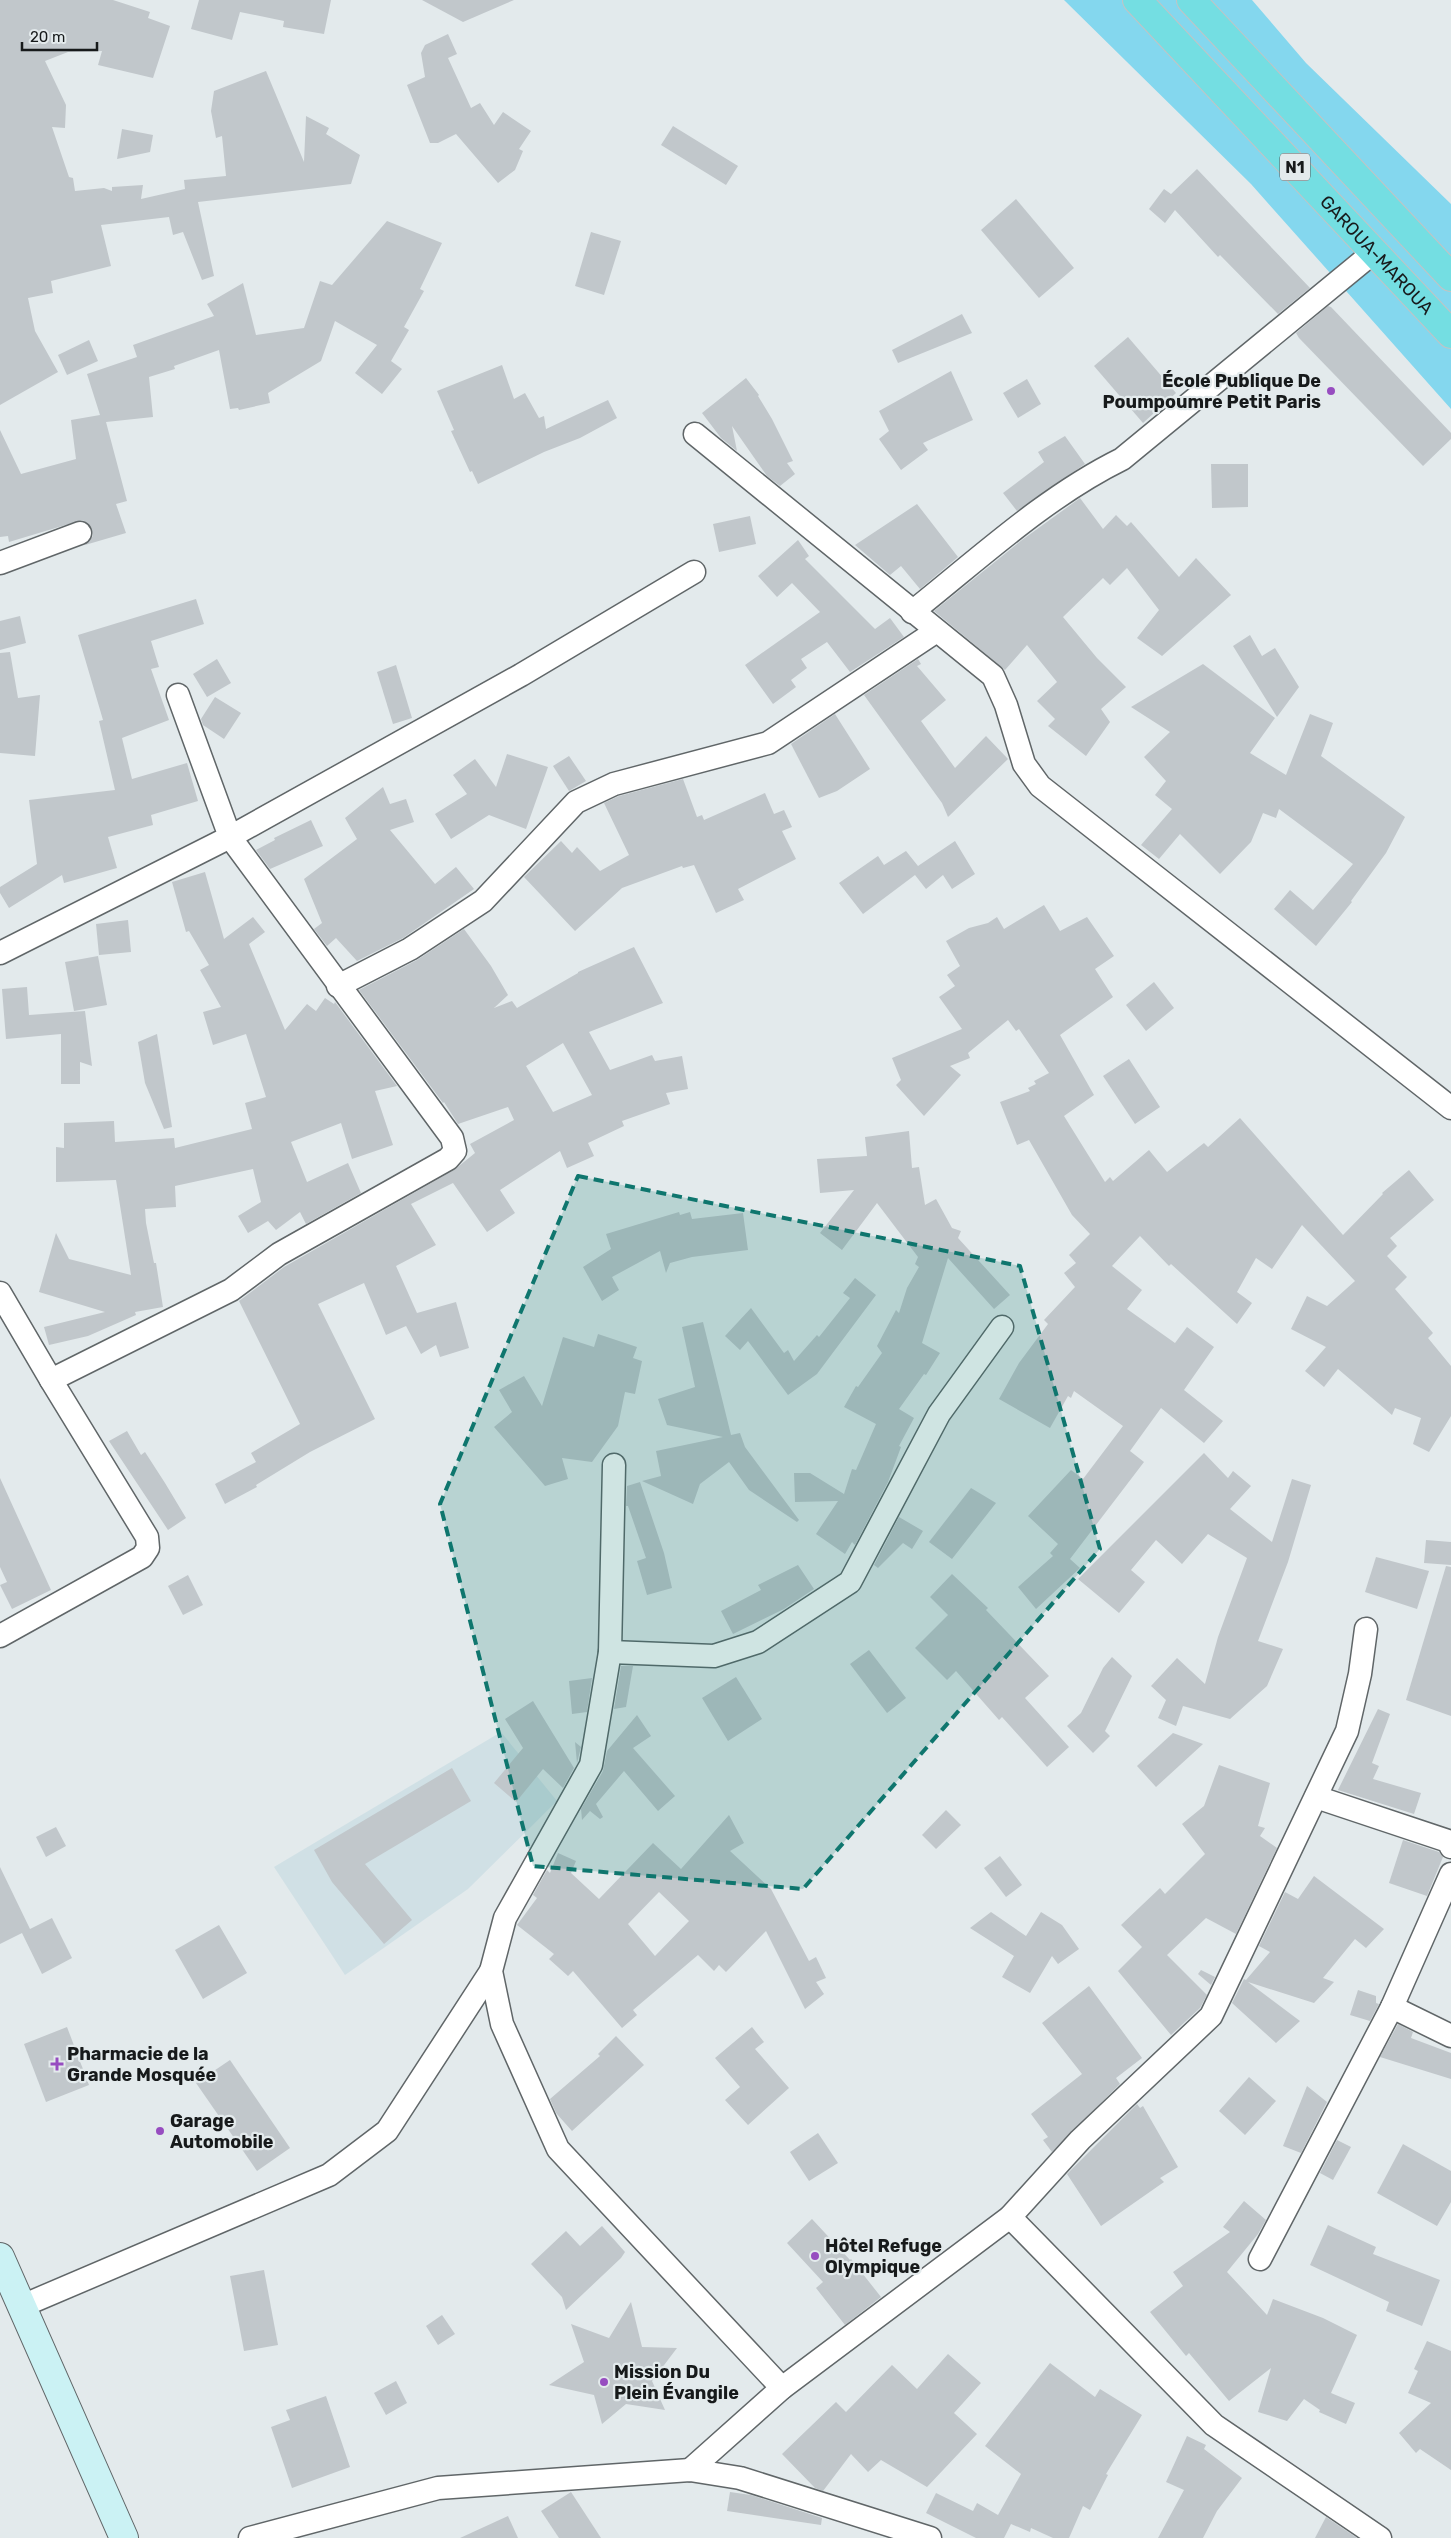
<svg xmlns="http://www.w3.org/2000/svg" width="1451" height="2538" font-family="Rubik,sans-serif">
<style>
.built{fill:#d0e0e5}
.green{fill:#84d7ee}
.building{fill:#c1c7cb;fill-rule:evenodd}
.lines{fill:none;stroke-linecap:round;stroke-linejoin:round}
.minor-casing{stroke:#606668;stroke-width:25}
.secondary-casing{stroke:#606668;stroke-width:30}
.trunk-casing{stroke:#c3c3c4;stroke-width:30}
.minor{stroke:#fff;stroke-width:22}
.secondary{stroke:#cbf2f4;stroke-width:28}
.trunk{stroke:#74dee2;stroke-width:28}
.marked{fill:#0f766e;fill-opacity:0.2;stroke:#0f766e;stroke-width:4;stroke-dasharray:10 6;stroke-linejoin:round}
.poi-dot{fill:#974dc0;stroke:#e3eaec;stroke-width:2}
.labels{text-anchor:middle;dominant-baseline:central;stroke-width:4.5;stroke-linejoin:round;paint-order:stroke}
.shield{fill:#e3eaec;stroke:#54585a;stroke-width:1}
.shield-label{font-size:16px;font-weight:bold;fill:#171a1b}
.street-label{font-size:18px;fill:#171a1b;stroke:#e3eaec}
.poi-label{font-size:18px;font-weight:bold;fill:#171a1b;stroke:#e3eaec;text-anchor:start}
</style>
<rect width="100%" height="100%" fill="#e3eaec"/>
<!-- built -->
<polygon class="built" points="501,1732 557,1801 468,1889 345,1975 274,1867"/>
<!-- green -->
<polygon class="green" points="1064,0 1252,0 1306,63 1451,204 1451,409 1251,184"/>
<!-- building -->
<g class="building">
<polygon points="0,0 113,0 150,12 148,18 170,26 153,78 98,65 102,51 68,52 45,61 66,105 65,128 52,127 69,177 73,178 75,191 104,188 112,191 112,187 143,185 141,199 185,189 184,180 226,176 222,136 216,138 211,111 214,91 266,71 304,162 306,116 329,128 326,134 360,155 351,184 198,202 214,276 202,280 183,232 173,235 169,217 101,225 111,266 51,281 53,293 28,298 35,331 58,372 0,405"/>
<polygon points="199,0 331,0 324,34 283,27 284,21 240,12 232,40 191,29"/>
<polygon points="422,0 514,0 463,22"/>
<polygon points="448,34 457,54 448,58 471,108 480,103 494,125 503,112 531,131 519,149 523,151 515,170 498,183 456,134 438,143 430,143 407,85 425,77 421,53 425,45"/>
<polygon points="673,126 738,166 726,185 661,145"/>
<polygon points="122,129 153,135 150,152 117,159"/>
<polygon points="1197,169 1310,288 1278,314 1220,255 1218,257 1175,210 1165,223 1149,209 1164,189 1171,194"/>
<polygon points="1016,199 1074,268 1039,298 981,230"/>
<polygon points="387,221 442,243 420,289 424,291 404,327 409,330 391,361 402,369 382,394 355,373 377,345 335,321 321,361 268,393 270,403 239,410 238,408 230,409 219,350 174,366 175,369 149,377 153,417 106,422 127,501 116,504 126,533 85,545 93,536 92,529 88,523 82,520 9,542 8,536 0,537 0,430 21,474 76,459 71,420 100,415 87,374 137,357 133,345 214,316 207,304 243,283 256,335 304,328 320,281 332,285"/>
<polygon points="591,232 621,241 604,295 575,286"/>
<polygon points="1328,306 1331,307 1451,433 1451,439 1423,466 1299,338 1296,333"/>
<polygon points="962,314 972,333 898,363 892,350"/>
<polygon points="1128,337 1176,393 1143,423 1094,366"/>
<polygon points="89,340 98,361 67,375 58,355"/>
<polygon points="502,365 514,399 525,393 539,418 544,416 546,429 608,400 617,418 580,438 544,452 478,484 472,471 470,472 451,431 454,430 437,391"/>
<polygon points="951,371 973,420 923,443 928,450 901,470 879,439 889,431 879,411"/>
<polygon points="746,378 759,395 758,396 772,419 793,461 787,463 795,474 780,486 767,476 732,426 737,451 721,438 702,413"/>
<polygon points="1027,379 1041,404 1018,418 1003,393"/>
<polygon points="1065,436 1085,464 1017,511 1003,493 1044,462 1038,452"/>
<polygon points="1211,464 1248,464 1248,507 1212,508"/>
<polygon points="1080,498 1103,529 1116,515 1127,526 1131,522 1179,577 1196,558 1231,595 1162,656 1137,638 1159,610 1127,568 1110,585 1103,578 1063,617 1097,658 1126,687 1101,709 1110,722 1086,756 1048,726 1055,719 1037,701 1057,682 1027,645 1005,670 934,611 1022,540"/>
<polygon points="917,504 958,557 920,589 901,566 890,575 855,545"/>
<polygon points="750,516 756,544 719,552 713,524"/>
<polygon points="798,540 809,556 805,559 875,629 890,618 904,637 850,672 827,642 801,659 807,668 791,680 796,687 773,704 745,665 820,612 792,583 777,597 758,576"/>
<polygon points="196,599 204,624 151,641 159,667 151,669 169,720 122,738 132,779 187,763 198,801 151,815 153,825 108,837 117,868 64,883 62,875 9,908 0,893 0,887 37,864 29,800 115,790 99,721 103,720 78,635"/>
<polygon points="20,616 26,643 0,650 0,621"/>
<polygon points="1250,635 1262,656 1275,648 1299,687 1277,717 1233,646"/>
<polygon points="10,652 18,698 40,695 35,756 0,753 0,653"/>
<polygon points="217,659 231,683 207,697 193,674"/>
<polygon points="918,659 921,664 917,666 946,700 921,721 955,768 986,736 1008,759 948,817 942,803 864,695"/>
<polygon points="1203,664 1275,718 1250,753 1286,775 1310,714 1333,723 1321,756 1405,817 1386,853 1351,901 1352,902 1316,946 1274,909 1290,890 1313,910 1353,864 1279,809 1276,818 1263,813 1251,842 1220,874 1180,834 1159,859 1141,845 1172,809 1155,795 1166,781 1144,757 1170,732 1131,707"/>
<polygon points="396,665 412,718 393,724 377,672"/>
<polygon points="215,697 241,713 224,739 203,725 201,719"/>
<polygon points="835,714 870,769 837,791 819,798 791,744"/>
<polygon points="507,754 548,767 526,829 489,815 451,839 435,814 467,794 453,775 475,759 496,787"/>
<polygon points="569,756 586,781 569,791 553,766"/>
<polygon points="683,779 697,817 702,815 704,820 765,793 774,814 784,810 792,827 782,831 796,859 738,889 744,900 716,913 694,865 683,868 682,866 622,888 575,931 524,877 561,841 572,853 577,847 600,871 629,855 604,803 619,796"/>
<polygon points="383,787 390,804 406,799 414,822 390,830 435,884 456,867 474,889 403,938 357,961 336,938 327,946 314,929 322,923 304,879 357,839 345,818"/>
<polygon points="311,820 323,846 270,869 256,850 275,840 274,838"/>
<polygon points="955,841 975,874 952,889 943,875 926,889 915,875 863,914 839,883 878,856 884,865 906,851 918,866"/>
<polygon points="205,872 224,939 253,917 265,932 249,944 285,1030 307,1004 316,1011 325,998 334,1004 335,1002 397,1086 375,1091 393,1145 352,1159 341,1123 291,1142 307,1182 348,1163 361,1193 306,1224 300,1212 276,1230 268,1221 248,1233 238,1216 261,1202 253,1169 175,1186 176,1207 145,1209 146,1223 154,1263 156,1263 163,1307 135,1312 136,1315 88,1336 49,1345 44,1327 105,1312 39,1292 56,1233 69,1259 131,1275 116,1180 56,1182 56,1147 64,1148 64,1123 114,1121 115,1142 174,1138 175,1148 252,1129 245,1103 266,1097 246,1034 213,1045 203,1012 221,1007 200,970 209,965 189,931 186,932 172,882"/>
<polygon points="1044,905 1060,931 1087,917 1114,956 1095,969 1113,997 1060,1035 1094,1095 1064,1116 1105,1182 1110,1177 1113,1181 1149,1150 1167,1172 1204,1143 1208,1147 1240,1118 1343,1235 1383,1194 1382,1193 1409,1170 1434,1200 1390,1238 1397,1246 1387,1256 1407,1277 1395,1289 1433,1333 1428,1338 1451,1366 1451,1416 1429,1452 1413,1444 1421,1418 1395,1408 1392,1415 1338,1369 1324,1387 1305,1371 1326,1347 1291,1329 1307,1296 1327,1306 1355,1281 1302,1225 1272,1269 1256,1258 1237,1292 1252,1303 1237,1324 1171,1264 1169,1266 1140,1236 1112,1266 1142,1290 1127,1309 1175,1343 1187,1327 1214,1347 1184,1390 1223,1421 1204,1443 1161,1408 1130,1451 1144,1462 1070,1559 1080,1568 1036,1609 1018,1587 1053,1556 1050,1553 1058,1544 1028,1516 1071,1470 1083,1479 1123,1426 1074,1391 1071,1398 1068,1396 1050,1428 999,1399 1019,1363 1048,1324 1044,1320 1075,1287 1064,1273 1076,1263 1069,1255 1090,1234 1072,1215 1029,1140 1017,1145 1000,1102 1030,1091 1028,1088 1036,1084 1034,1081 1049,1073 1019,1029 1016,1031 1008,1020 968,1053 970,1058 950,1066 961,1075 924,1116 896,1085 901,1080 892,1058 962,1029 939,997 955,986 947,975 960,966 946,941 969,928 988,923 997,917 1004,929"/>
<polygon points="128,920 131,952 99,955 96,924"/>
<path d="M464,929l27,37 17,29 -14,13 18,-7 5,7 61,-35v-1l56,-25 29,56 -74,29 21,38 42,-15 3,6 27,-5 6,33 -22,4 4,11 -48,17 2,5 -36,17 6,13 -27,12 -7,-17 -60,39 15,23 -28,19 -34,-49 -42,21 25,41 -40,21 21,47 39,-11 13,46 -29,9 -4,-12 -15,9 -15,-28 -20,9 -22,-52 -46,21 57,115 -65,33 -54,33 1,2 -32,17 -10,-20 41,-22 -5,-9 49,-29 -61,-123 45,-34 170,-97 21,-17 -5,-9 44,-24 -6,-13 -50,17 -14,-22 -1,1 -84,-113 58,-30zM563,1043l29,52 -39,17 -27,-46z"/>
<polygon points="98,956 107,1005 74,1011 65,962"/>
<polygon points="1154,982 1174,1008 1146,1031 1126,1005"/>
<polygon points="27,987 29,1015 85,1011 92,1066 80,1062 80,1084 61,1084 61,1034 6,1039 2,989"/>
<polygon points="157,1034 172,1127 164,1129 145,1083 138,1042"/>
<polygon points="1129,1059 1160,1107 1135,1124 1103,1076"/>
<polygon points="909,1131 912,1168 919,1167 925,1205 936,1199 952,1228 961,1231 958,1238 1010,1295 994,1309 948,1258 922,1343 940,1353 926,1375 924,1374 899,1409 914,1418 899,1446 901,1447 888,1482 855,1545 852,1542 845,1554 816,1534 838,1501 795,1502 794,1473 810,1473 844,1494 852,1469 856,1470 876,1424 844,1407 856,1386 858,1387 882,1353 877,1346 896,1310 899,1313 907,1288 919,1267 915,1264 918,1257 877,1203 842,1250 820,1233 854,1190 820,1193 817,1159 867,1156 865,1137"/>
<polygon points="679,1212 680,1215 690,1212 692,1219 743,1213 748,1250 692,1257 670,1263 666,1273 660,1251 612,1277 619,1290 602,1301 583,1267 611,1249 606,1234"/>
<polygon points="855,1278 876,1295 817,1374 788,1395 748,1341 740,1350 725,1336 751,1308 784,1353 788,1350 794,1361 817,1335 819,1337 850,1298 843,1293"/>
<polygon points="703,1322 731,1435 740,1433 745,1447 799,1520 797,1522 749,1490 729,1462 700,1484 693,1504 642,1481 661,1476 656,1451 723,1437 667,1425 658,1399 695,1387 682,1327"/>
<polygon points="598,1334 637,1347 633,1358 642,1361 635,1394 625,1392 618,1426 592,1462 562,1458 568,1479 545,1486 494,1427 512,1412 499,1390 524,1376 542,1406 563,1337 594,1347"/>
<polygon points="127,1431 141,1455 145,1452 165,1483 186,1518 168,1530 109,1441"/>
<polygon points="1204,1453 1228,1478 1233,1471 1251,1486 1230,1509 1272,1542 1292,1479 1311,1485 1288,1562 1258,1641 1283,1649 1267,1686 1230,1719 1183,1706 1176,1726 1158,1718 1166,1700 1151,1686 1177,1658 1205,1684 1218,1637 1247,1558 1208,1534 1182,1564 1156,1540 1131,1570 1145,1582 1119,1613 1078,1579"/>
<polygon points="0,1478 51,1590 12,1609 0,1585 7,1582 0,1567"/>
<polygon points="640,1482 664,1553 672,1588 647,1595 637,1561 646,1558 628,1506 626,1506 627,1486"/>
<polygon points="971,1488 996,1503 952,1559 929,1542"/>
<polygon points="899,1517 923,1531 912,1549 903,1543 878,1568 874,1565"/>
<polygon points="1426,1540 1451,1542 1451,1565 1424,1563"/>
<polygon points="1376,1557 1429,1571 1417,1609 1365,1592"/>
<polygon points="798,1565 814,1589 784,1609 733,1634 721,1611 761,1590 758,1585"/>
<polygon points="1446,1566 1451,1567 1451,1716 1406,1700"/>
<polygon points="952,1574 988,1608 986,1610 1049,1676 1025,1698 1069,1747 1047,1767 1002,1717 999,1720 956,1671 947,1680 915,1648 948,1615 930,1597"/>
<polygon points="188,1575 203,1605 183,1615 168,1586"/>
<polygon points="869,1650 906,1698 887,1713 850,1664"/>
<polygon points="1112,1657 1132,1676 1105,1731 1110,1736 1093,1753 1067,1726 1081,1713 1103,1668"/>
<polygon points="621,1666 633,1666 626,1707 614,1709"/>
<polygon points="736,1677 762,1719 728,1741 702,1698"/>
<polygon points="592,1678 587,1712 572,1714 569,1681"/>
<polygon points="533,1701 574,1768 563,1788 543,1769 516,1802 494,1783 523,1748 505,1719"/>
<polygon points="1378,1709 1390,1714 1372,1763 1379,1766 1373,1779 1421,1793 1414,1814 1338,1790"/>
<polygon points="637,1715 651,1736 633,1748 675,1796 658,1811 624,1771 596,1804 603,1817 600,1819 590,1811 582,1820 581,1809 603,1771 607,1751"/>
<polygon points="1173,1733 1203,1744 1156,1787 1137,1766"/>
<polygon points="575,1742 581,1747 577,1763"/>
<polygon points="1219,1765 1270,1783 1258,1826 1265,1828 1260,1836 1277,1848 1236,1934 1206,1918 1167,1955 1207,1995 1200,2008 1171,2035 1118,1971 1142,1947 1121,1925 1160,1888 1165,1894 1205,1854 1182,1824 1204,1806"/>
<polygon points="452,1768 471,1801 365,1864 412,1920 384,1944 332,1882 314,1850"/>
<polygon points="946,1810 961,1825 936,1849 922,1835"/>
<path d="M729,1815l15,28 -14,8 41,38 38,72 7,-4 10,21 -10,4 8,12 -19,15 -39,-78 -40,41 -7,-7 -5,6 -16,-16 -65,55 4,5 -15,13 -49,-57 -5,5 -19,-17 5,-5 -37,-29 20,-27 -4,-3 14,-25 3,3 8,-20 18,8 -5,12 28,26 54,-56 28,26zM659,1892l30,29 -34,35 -27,-32z"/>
<polygon points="56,1827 66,1846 46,1857 36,1837"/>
<polygon points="1403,1840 1439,1852 1443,1857 1427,1896 1389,1883"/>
<polygon points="1000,1856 1022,1885 1006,1897 984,1868"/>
<polygon points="0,1867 30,1929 52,1918 72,1958 42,1974 22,1933 0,1944"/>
<polygon points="1314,1876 1384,1929 1366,1948 1355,1939 1323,1978 1334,1982 1314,2003 1248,1982 1300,2021 1276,2043 1232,2003 1244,1979 1246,1980 1270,1952 1259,1946 1285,1892 1298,1899"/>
<polygon points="991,1912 1026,1936 1041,1912 1062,1925 1079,1949 1058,1964 1052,1956 1030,1993 1002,1977 1014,1956 970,1928"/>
<polygon points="219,1925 247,1973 203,1999 175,1950"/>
<polygon points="1201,1970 1215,1977 1211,1985 1198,1974"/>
<polygon points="1089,1986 1142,2058 1116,2078 1120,2084 1052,2152 1043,2140 1048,2137 1031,2114 1082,2074 1042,2023"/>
<polygon points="1358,1990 1376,1996 1376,2003 1379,2004 1370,2021 1350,2015"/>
<polygon points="1398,2024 1413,2032 1411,2038 1451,2053 1451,2079 1380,2057"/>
<polygon points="67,2027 89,2085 46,2102 24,2044"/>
<polygon points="752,2027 764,2042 755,2049 789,2088 748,2125 725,2100 740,2087 715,2058"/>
<polygon points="616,2036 644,2065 572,2131 556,2113 550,2099 600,2056 598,2054"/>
<polygon points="230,2060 290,2148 257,2171 196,2083"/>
<polygon points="1249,2077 1276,2101 1245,2135 1219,2111"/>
<polygon points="1307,2086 1327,2102 1301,2153 1283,2146"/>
<polygon points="1137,2104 1140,2108 1143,2106 1178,2167 1160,2178 1164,2182 1101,2226 1067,2174"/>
<polygon points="818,2133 838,2163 809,2181 790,2152"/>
<polygon points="1337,2140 1351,2147 1333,2180 1320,2173"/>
<polygon points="1403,2144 1451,2171 1451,2202 1437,2226 1377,2193"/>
<polygon points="1244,2201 1266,2220 1258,2234 1227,2272 1267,2315 1273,2299 1323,2318 1357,2335 1331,2393 1355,2403 1346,2424 1319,2412 1320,2410 1304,2399 1287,2421 1258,2412 1271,2368 1229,2401 1189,2353 1186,2356 1150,2312 1183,2286 1173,2272 1230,2232 1223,2227"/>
<polygon points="812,2219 850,2260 851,2259 881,2297 845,2325 816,2288 823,2282 787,2243"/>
<polygon points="1328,2225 1376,2247 1373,2254 1440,2280 1422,2326 1386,2311 1389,2302 1310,2265"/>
<polygon points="602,2226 625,2252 621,2258 566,2310 562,2297 531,2264 566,2231 580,2246"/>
<polygon points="264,2270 278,2345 244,2351 230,2276"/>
<polygon points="631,2302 642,2347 677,2348 652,2381 665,2410 626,2404 602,2424 594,2395 549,2385 584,2362 571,2324 609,2338"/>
<polygon points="442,2315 455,2334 438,2345 426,2326"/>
<polygon points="1427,2341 1451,2351 1451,2470 1420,2449 1416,2453 1399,2433 1431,2403 1408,2393 1418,2371 1414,2369"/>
<polygon points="948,2354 981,2383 954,2413 977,2434 927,2487 881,2460 868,2472 851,2454 823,2491 815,2488 782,2454 836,2402 846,2412 892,2365 917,2389"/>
<polygon points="1050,2363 1095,2397 1100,2389 1142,2415 1106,2474 1108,2475 1090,2510 1083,2506 1069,2538 1053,2538 1031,2528 1030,2532 1011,2524 1004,2538 976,2538 926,2513 936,2493 973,2511 977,2503 998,2515 1021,2474 985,2446"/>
<polygon points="396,2381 407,2403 386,2415 374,2393"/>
<polygon points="326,2396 350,2467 292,2488 271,2427 290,2420 286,2410"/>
<polygon points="1187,2436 1206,2445 1204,2449 1242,2478 1217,2511 1203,2538 1158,2538 1184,2490 1166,2482"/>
<polygon points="571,2492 601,2538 559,2538 541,2511"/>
<polygon points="730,2492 751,2495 822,2518 821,2525 727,2511"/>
<polygon points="508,2516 518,2538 460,2538"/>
<polygon points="1326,2517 1357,2538 1315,2538"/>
</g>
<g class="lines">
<defs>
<g id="minor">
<polyline points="695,434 993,676 1006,705 1024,764 1040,786 1451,1108"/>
<polyline points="0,563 80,533"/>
<path d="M912,612c68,-54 133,-115 210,-153l252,-207"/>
<polyline points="0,953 230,837 178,695"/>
<polyline points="338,986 410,949 483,901 576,802 614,784 768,743 935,632"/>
<polyline points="0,1293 51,1380 231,1290 279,1254 448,1159 455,1151 452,1138 230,837 521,675 694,572"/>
<polyline points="614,1465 610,1652 591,1765 505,1918 491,1971 502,2024 558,2149 782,2388"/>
<polyline points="0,1636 142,1557 148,1548 147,1537 51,1380"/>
<polyline points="610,1652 714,1656 758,1642 850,1582 939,1414 1002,1327"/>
<polyline points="1316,1797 1448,1841 1451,1847"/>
<polyline points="1392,2007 1451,2036"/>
<polyline points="1010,2217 1214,2425 1380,2538"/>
<polyline points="1260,2259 1392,2007 1451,1874"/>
<polyline points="22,2306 329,2175 387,2131 491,1971"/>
<polyline points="690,2470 782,2388 1010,2217 1080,2140 1211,2016 1347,1731 1360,1674 1366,1629"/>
<polyline points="250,2538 438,2488 690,2470 740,2478 930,2538"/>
</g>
<polyline id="secondary" points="0,2257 124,2538"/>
<g id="trunk">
<path id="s1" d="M1137,0l314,334"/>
<polyline points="1191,0 1451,277"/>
</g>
</defs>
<!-- minor casing -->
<use href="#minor" class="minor-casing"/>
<!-- secondary casing -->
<use href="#secondary" class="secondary-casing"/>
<!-- trunk casing -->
<use href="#trunk" class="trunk-casing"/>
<!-- minor -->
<use href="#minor" class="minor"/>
<!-- secondary -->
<use href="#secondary" class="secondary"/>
<!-- trunk -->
<use href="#trunk" class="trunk"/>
</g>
<!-- marked area -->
<path class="marked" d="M578,1176l442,90 80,283 -297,340 -270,-23 -93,-362z"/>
<!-- markers -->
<g class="poi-dot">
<circle cx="1331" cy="391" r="5"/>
<path d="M54.5 2056.5h5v5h5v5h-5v5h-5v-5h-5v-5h5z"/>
<circle cx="160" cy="2131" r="5"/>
<circle cx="815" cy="2256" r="5"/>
<circle cx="604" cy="2382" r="5"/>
</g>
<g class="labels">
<!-- shield labels -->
<rect class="shield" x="1280" y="153.5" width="30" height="27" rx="4"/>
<g class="shield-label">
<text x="1295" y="167">N1</text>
</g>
<!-- street labels -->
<g class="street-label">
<text stroke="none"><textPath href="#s1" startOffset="350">GAROUA-MAROUA</textPath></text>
</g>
<!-- poi labels -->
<g class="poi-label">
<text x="1321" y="381" text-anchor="end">École Publique De<tspan x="1321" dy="21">Poumpoumre Petit Paris</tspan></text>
<text x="67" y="2054">Pharmacie de la<tspan x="67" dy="21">Grande Mosquée</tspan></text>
<text x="170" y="2121">Garage<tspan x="170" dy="21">Automobile</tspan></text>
<text x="825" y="2246">Hôtel Refuge<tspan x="825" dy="21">Olympique</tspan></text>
<text x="614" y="2372">Mission Du<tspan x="614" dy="21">Plein Évangile</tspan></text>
</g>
</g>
<!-- scale -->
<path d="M22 42v8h75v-8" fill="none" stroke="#171a1b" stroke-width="2.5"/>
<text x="30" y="42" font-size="15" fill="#171a1b" stroke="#e3eaec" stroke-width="4" paint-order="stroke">20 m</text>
</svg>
